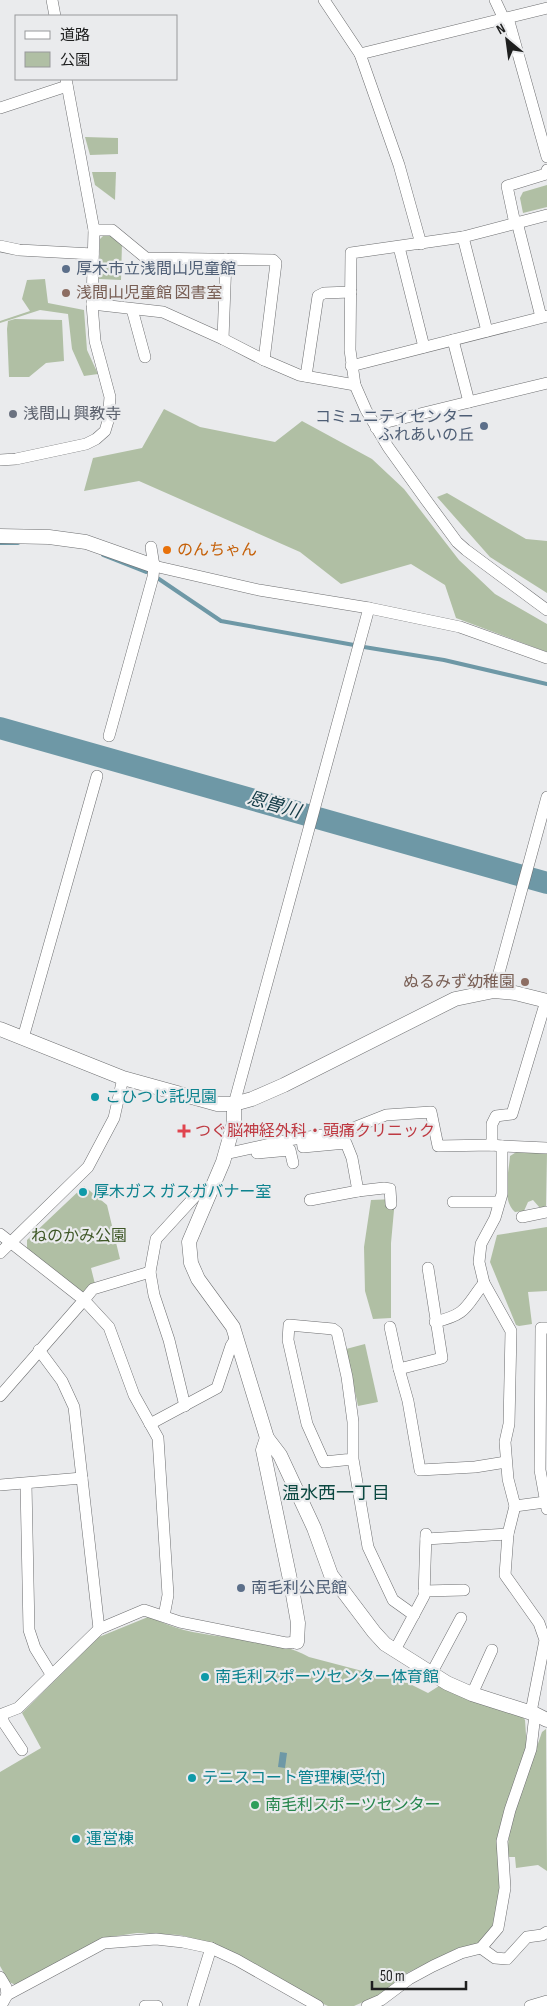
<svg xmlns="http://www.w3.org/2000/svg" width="547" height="2006" font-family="'Sofia Sans Condensed','Noto Sans JP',sans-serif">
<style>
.green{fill:#b0bfa4}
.water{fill:#6e98a6}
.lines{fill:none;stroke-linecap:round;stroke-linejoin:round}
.stream{stroke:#6e98a6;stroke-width:4}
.river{stroke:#6e98a6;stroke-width:22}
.minor-casing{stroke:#6d6e70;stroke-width:12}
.tertiary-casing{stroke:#6d6e70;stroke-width:15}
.minor{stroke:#fff;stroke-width:11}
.tertiary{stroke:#fff;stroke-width:14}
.service-dot{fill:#5c6f8a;stroke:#eaebed;stroke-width:2}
.education-dot{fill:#8d6e63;stroke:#eaebed;stroke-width:2}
.worship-dot{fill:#6b7280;stroke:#eaebed;stroke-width:2}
.food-dot{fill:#e8710a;stroke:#eaebed;stroke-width:2}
.culture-dot{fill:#0f9aa8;stroke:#eaebed;stroke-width:2}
.health-dot{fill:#e0444e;stroke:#eaebed;stroke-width:2}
.leisure-dot{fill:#2e9e5b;stroke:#eaebed;stroke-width:2}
.labels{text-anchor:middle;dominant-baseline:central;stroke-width:4.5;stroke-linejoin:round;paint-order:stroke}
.service-label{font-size:16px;fill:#4e5e75;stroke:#eaebed;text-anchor:start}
.education-label{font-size:16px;fill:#785e54;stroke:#eaebed;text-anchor:start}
.worship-label{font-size:16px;fill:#5b616d;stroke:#eaebed;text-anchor:start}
.food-label{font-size:16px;fill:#c56008;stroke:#eaebed;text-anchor:start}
.culture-label{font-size:16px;fill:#0d838f;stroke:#eaebed;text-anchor:start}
.health-label{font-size:16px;fill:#be3a42;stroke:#eaebed;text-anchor:start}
.park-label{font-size:16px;fill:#3e5726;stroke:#eaebed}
.leisure-label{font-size:16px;fill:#27864d;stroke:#eaebed;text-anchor:start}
.water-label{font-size:18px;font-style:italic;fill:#123a45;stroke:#eaebed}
.neighbourhood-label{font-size:18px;fill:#0b4841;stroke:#eaebed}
</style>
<rect width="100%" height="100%" fill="#eaebed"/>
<!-- green -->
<g class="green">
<polygon points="85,137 118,138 118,154 90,155"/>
<polygon points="92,172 116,172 115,200 95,185"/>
<polygon points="547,185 547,207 523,213 520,198 523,192"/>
<polygon points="111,234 122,243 121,280 99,279 100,239 104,235"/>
<polygon points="45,279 48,303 84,310 87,350 98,374 84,376 72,349 68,314 40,310 0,323 0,321 30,311 22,299 27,280"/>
<polygon points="15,319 62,320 64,361 46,363 29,377 9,377 7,329 8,321"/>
<polygon points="164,409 200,427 275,442 302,421 372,459 404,489 459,560 495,594 547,624 547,652 456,618 445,585 411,564 341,584 300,552 139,481 84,491 93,458 142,448"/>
<polygon points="447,493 526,539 547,541 547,593 490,557 437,497"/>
<path d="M518,1151l29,3 -1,52 -6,2 -7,-8 -5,2 -4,9 -9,1c-14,-12 -6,-40 -5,-56z"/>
<polygon points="84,1186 107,1205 120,1259 91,1268 95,1284 87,1291 81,1292 27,1249 27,1240"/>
<polygon points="395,1199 391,1243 391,1318 373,1319 365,1291 364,1247 371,1200"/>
<polygon points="547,1227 547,1291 528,1292 532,1324 519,1326 516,1325 490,1262 497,1235"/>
<polygon points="365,1344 378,1402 358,1406 346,1349"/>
<path d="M148,1617c12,4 24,10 36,13 40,10 89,7 125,27l99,26 20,10 11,-7 83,30 3,4 2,30 -29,89 3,51 -7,32 -6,12 -9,10 -21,4 -51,25 -28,22 -25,11h-26l-26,-12 -84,-49 -38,-10 -43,-2 -34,5 -85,48 -9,-4 -9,-16v-194l41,-24 -19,-35 77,-76z"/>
<path d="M546,1729l1,142 -9,-6 -22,3 -1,-11h-7c-3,-32 23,-92 34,-125z"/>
</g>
<!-- water -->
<polygon class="water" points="280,1752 287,1753 285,1768 278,1767"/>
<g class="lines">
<!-- stream -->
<g class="stream">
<polyline points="0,543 18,543"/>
<polyline points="103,555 146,572"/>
<polyline points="156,577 221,621 354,645"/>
<polyline points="364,647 444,660 547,684"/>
</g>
<!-- river -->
<polyline class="river" points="0,728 547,883"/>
<defs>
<g id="minor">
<polyline points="52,0 55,16"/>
<polyline points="324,0 360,54 399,165 421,244"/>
<polyline points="495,0 503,17"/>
<polyline points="508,18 547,157"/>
<polyline points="360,54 547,8"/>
<polyline points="0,108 67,86"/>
<polyline points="547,215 463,237 351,253 350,350 355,385 366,410 388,447 426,500 457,542 466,550 547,610"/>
<polyline points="94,230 112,230 146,258 273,260 276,263 264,360"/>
<polyline points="463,237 487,331"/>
<polyline points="0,246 19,250 93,254"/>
<polyline points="399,247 424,347"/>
<polyline points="92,304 163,312 223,339 264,360 299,375 355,385"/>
<polyline points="132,309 145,357"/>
<polyline points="541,317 517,222 514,219 507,186 546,174 547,170"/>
<polyline points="223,339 226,259"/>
<polyline points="453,340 469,402"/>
<polyline points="351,366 547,316"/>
<polyline points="306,376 318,296 324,293 351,292"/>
<polyline points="376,428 387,422 547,383"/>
<polyline points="0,460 16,459 86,444 96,439 105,431 108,421 110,397 95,341 92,304 94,230 66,79"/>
<polyline points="154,566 259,590 369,608 460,627 547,658"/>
<polyline points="109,736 153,577 154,566 151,547"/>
<polyline points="494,991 547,797"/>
<polyline points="23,1038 97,776"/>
<polyline points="234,1104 369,608"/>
<polyline points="302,1139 303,1147 346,1143 352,1158 358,1191 384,1188 390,1189 391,1204"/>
<polyline points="492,1145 492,1124 496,1116 512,1114 546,1001"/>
<polyline points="257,1153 290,1150 293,1163"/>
<polyline points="225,1154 288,1140 343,1132 386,1115 431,1112 438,1146 492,1145 502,1146"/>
<polyline points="310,1200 358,1191"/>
<polyline points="453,1202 499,1202"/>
<polyline points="522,1217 547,1212"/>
<polyline points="0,1234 84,1300 0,1396"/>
<polyline points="0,1253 88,1167 114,1118 123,1078"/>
<polyline points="150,1272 93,1289 84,1300 109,1327 134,1395 158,1438 168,1595 164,1616"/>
<path d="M435,1322c33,-8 30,-15 49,-39"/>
<polyline points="390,1327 399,1369 408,1401 420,1470 475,1467 506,1462"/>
<polyline points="547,1328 541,1328 540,1470 547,1509"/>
<polyline points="39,1350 62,1381 74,1407 99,1629"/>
<polyline points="399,1369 442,1358 428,1268"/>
<polyline points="185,1406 169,1340 154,1295 150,1272 156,1239 199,1192 213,1186"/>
<polyline points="150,1424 217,1388 231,1346 236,1338"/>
<polyline points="353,1459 324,1462 307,1424 288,1340 289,1325 333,1329 337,1332 347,1377 353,1422 353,1459 368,1547 393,1600 414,1615"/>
<polyline points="26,1484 29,1630 35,1648 51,1674"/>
<polyline points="0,1485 82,1478"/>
<polyline points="515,1506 545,1502"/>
<polyline points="426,1539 508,1534"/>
<polyline points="424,1591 464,1590"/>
<polyline points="395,1650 424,1596 426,1534"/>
<polyline points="431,1674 461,1618"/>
<polyline points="472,1694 492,1650"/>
<polyline points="531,1712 545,1640 539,1623 505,1575 508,1534 515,1506 508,1479 505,1442 509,1424 511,1331 484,1283 479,1262 481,1244 495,1218 502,1194 502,1146 547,1148"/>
<polyline points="0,1715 18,1708 99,1629 144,1610 180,1622 286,1643 297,1642"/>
<polyline points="1,1715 4,1723 22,1750"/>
<polyline points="481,1948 495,1958 507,1959 527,1937 542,1935 547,1932"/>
<polyline points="0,1977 6,1987 7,1995"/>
<polyline points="1,2006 7,1995 104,1943 156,1939 183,1942 211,1948 237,1960 318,2006"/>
<polyline points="145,2006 157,2006"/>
<polyline points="193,2006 211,1948"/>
<polyline points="367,2006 381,2000 409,1979 433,1966 461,1953 481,1948 498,1928 505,1888 502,1841 510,1810 531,1749 535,1714"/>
<polyline points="530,2006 547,2001"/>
</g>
<g id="tertiary">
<polyline points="0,536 49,537 86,542 154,566"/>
<polyline points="0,1029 123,1078 217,1104 234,1104 252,1099 284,1085 455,999 494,991 515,993 547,1001"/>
<polyline points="234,1104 234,1123 223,1162 189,1242 191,1263 198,1279 233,1327 267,1438 280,1455 314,1528 331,1575 374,1632 385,1644 447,1683 472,1694 535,1714 547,1720"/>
<polyline points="267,1438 263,1450 292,1589 298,1623 297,1642"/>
</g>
</defs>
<!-- minor casing -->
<use href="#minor" class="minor-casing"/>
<!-- tertiary casing -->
<use href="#tertiary" class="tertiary-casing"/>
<!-- minor -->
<use href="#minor" class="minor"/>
<!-- tertiary -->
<use href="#tertiary" class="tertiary"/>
</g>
<!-- markers -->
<g class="service-dot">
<circle cx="66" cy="269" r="5"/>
<circle cx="484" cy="426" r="5"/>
<circle cx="241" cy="1588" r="5"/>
</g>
<g class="education-dot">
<circle cx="66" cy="293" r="5"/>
<circle cx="525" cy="982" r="5"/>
</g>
<circle class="worship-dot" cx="13" cy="414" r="5"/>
<circle class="food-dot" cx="167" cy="550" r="5"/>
<g class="culture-dot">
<circle cx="95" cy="1097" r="5"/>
<circle cx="83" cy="1192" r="5"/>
<circle cx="205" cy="1677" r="5"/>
<circle cx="192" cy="1778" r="5"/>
<circle cx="76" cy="1839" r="5"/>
</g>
<path class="health-dot" d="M181.5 1123.5h5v5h5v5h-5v5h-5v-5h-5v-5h5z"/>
<circle class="leisure-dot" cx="255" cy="1805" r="5"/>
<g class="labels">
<!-- service labels -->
<g class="service-label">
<text x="76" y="269">厚木市立浅間山児童館</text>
<text x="474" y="417" text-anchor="end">コミュニティセンター<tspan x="474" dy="18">ふれあいの丘</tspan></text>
<text x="251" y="1588">南毛利公民館</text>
</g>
<!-- education labels -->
<g class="education-label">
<text x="76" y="293">浅間山児童館 図書室</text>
<text x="515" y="982" text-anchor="end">ぬるみず幼稚園</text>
</g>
<!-- worship labels -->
<g class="worship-label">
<text x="23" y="414">浅間山 興教寺</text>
</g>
<!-- food labels -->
<g class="food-label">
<text x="177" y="550">のんちゃん</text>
</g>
<!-- culture labels -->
<g class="culture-label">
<text x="105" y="1097">こひつじ託児園</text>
<text x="93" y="1192">厚木ガス ガスガバナー室</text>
<text x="215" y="1677">南毛利スポーツセンター体育館</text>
<text x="202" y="1778">テニスコート管理棟(受付)</text>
<text x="86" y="1839">運営棟</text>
</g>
<!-- health labels -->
<g class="health-label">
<text x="195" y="1131">つぐ脳神経外科・頭痛クリニック</text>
</g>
<!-- park labels -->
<g class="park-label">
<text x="79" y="1236">ねのかみ公園</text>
</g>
<!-- leisure labels -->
<g class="leisure-label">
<text x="265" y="1805">南毛利スポーツセンター</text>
</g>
<!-- water labels -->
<g class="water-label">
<text transform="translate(274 805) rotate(16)">恩曽川</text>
</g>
<!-- neighbourhood labels -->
<g class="neighbourhood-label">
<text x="336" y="1493">温水西一丁目</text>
</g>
</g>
<!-- legend -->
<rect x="15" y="15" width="162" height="65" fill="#eaebed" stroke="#98999b"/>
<rect x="25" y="31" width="25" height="8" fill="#ffffff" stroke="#98999b"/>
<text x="60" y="40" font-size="15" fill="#1e1f1f">道路</text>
<rect x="25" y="52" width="25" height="15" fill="#b0bfa4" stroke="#98999b"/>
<text x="60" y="65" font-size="15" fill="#1e1f1f">公園</text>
<!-- north arrow -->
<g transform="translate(507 40) rotate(331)" stroke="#eaebed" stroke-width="4" paint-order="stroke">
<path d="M0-4L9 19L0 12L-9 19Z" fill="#1e1f1f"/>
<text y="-8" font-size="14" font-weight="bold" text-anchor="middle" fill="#1e1f1f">N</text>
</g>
<!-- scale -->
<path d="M372 1981v8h94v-8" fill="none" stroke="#1e1f1f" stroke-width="2.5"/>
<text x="380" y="1981" font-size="15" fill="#1e1f1f" stroke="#eaebed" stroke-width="4" paint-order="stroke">50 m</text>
</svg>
